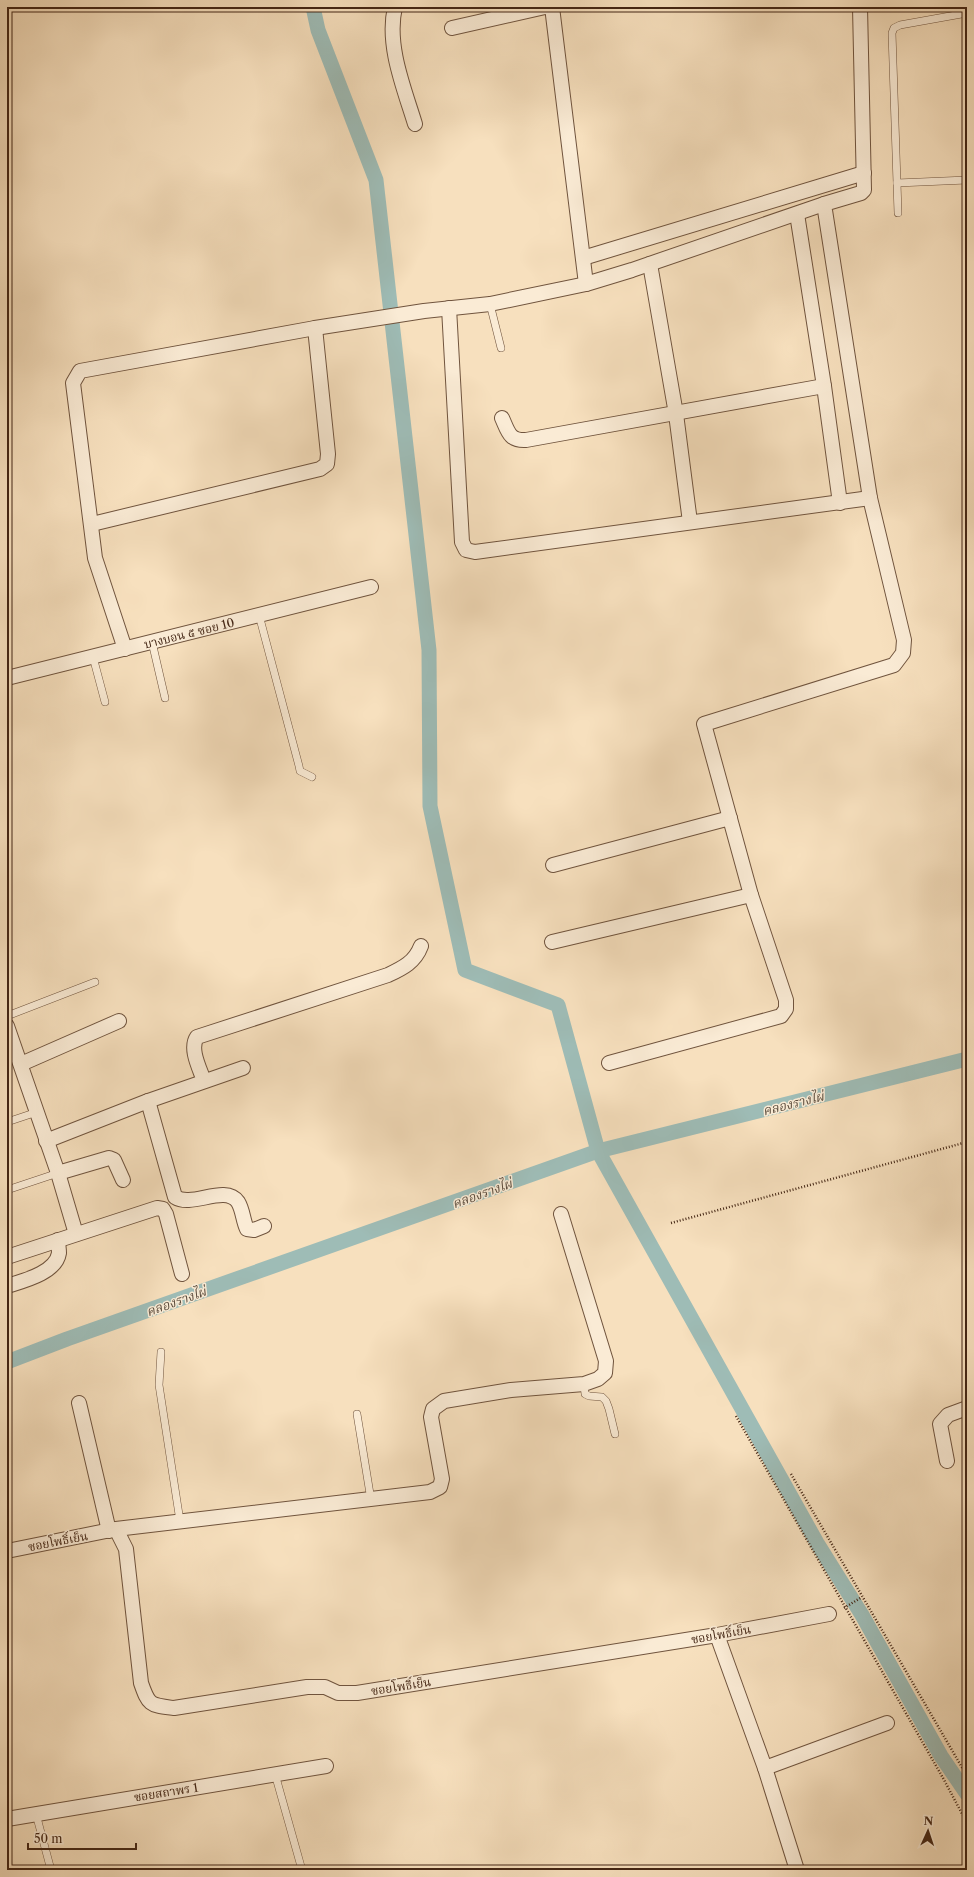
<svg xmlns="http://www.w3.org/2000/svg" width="974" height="1877" font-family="'Libre Caslon Text','Noto Serif Thai',serif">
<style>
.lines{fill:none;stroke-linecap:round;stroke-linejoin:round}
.canal{stroke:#9ebcb6;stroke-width:15}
.service-casing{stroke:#70543e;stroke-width:8}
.minor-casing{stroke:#70543e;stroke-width:16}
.path{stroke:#432514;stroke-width:2.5;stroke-dasharray:1 2;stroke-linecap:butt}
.service{stroke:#faebd5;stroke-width:7}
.minor{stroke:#faebd5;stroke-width:14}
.labels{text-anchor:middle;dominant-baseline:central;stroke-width:3;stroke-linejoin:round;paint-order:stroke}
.street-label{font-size:12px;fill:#432514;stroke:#faebd5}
.water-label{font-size:13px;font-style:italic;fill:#5a4b3c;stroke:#faebd5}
</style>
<rect width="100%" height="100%" fill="#f7e0be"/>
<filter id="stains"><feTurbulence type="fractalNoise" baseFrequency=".005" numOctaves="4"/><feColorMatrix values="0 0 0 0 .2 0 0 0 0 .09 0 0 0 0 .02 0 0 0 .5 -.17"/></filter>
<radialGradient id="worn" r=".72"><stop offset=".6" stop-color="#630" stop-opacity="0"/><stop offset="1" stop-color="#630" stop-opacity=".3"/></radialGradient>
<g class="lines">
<!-- canal -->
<g class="canal">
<polyline points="313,7 318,30 376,180 429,650 430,806 465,970 558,1005 598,1151 817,1543 862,1615 941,1756 967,1794"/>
<polyline points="7,1362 67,1339 598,1151 967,1059"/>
</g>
<defs>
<g id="service">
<polyline points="897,183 967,180"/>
<polyline points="898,213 892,33 894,28 900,25 967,13"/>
<polyline points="490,304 501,348"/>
<polyline points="259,615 299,766 300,771 312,777"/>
<polyline points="152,642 165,698"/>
<polyline points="93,657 105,702"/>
<polyline points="7,1016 95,982"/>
<polyline points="7,1122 37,1112"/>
<polyline points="7,1190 58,1173"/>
<polyline points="161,1352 159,1385 180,1521"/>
<polyline points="584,1384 585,1394 589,1396 602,1397 606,1401 609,1409 615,1434"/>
<polyline points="357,1414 371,1500"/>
<polyline points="275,1774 302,1870"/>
<polyline points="36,1814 51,1870"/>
</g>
<g id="minor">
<path d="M395,7c-9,38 9,81 20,117"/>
<polyline points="552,7 586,284"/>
<polyline points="452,28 545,7"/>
<polyline points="797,214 824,386 840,503"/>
<polyline points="583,258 864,173"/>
<polyline points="650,264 676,414 690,522"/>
<polyline points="449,308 462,542 466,550 475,552 870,498"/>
<path d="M502,418c6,13 7,23 24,22l298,-54"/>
<polyline points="92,524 320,469 327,464 328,454 315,328"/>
<polyline points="125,649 95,558 73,383 80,371 315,328 424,311 490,304 586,284 632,270 824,204"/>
<polyline points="7,678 371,587"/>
<polyline points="553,865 730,818"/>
<polyline points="552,942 751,895"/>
<polyline points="7,1026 58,1173 76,1234"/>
<polyline points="609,1063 781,1016 786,1009 786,1000 751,895 704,724 894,665 903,653 904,640 870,498 824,204 861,193 864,190 860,7"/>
<polyline points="21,1064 119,1021"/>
<path d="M204,1081c-4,-12 -15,-32 -7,-44l191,-62c15,-7 27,-13 33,-29"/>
<path d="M148,1101l27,96c17,11 50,-13 63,5 5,8 5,19 9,27l7,1 10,-4"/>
<polyline points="46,1141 148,1101 243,1068"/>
<polyline points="58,1173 109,1158 114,1160 123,1180"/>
<polyline points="7,1257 157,1208 163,1209 166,1214 182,1274"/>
<path d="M7,1286c16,-5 49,-13 52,-33 0,-4 -1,-9 -1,-13"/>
<polyline points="79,1403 109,1531"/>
<polyline points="947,1461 940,1424 948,1415 967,1408"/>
<path d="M116,1529l10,20 15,134c8,23 9,22 33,25l133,-21h18l13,6h19l360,-58 112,-21"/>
<polyline points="7,1551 116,1529 430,1492 440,1487 442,1479 431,1417 433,1409 444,1401 511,1390 584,1384 598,1379 605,1373 606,1361 561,1214"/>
<polyline points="717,1635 765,1768 797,1870"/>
<polyline points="765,1768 887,1723"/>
<polyline points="7,1819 326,1766"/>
</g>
</defs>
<!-- service casing -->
<use href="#service" class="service-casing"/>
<!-- minor casing -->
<use href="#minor" class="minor-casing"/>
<!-- path -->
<g class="path">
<polyline points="671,1223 967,1142"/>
<polyline points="736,1416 943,1778 967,1823"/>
<polyline points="791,1474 967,1776"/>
<polyline points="844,1608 862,1597"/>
</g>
<!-- service -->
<use href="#service" class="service"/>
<!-- minor -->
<use href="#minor" class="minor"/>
</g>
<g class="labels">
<!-- street labels -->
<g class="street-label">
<text transform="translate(189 633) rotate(-14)">บางบอน ๕ ซอย 10</text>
<text transform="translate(58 1541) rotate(-11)">ซอยโพธิ์เย็น</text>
<text transform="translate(721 1634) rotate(-10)">ซอยโพธิ์เย็น</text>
<text transform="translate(401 1686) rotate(-9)">ซอยโพธิ์เย็น</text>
<text transform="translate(166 1792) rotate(-9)">ซอยสถาพร 1</text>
</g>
<!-- water labels -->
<g class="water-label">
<text transform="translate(793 1103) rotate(-14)">คลองรางไผ่</text>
<text transform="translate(482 1193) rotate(-20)">คลองรางไผ่</text>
<text transform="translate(176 1301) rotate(-20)">คลองรางไผ่</text>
</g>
</g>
<!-- margin -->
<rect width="974" height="1877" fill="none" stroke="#f7e0be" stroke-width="24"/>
<rect x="8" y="8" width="958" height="1861" fill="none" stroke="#432514" stroke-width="2"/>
<rect x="12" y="12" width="950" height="1853" fill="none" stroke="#432514"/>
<!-- north arrow -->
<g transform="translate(928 1831) rotate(3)" stroke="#faebd5" stroke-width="3" paint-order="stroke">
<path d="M0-3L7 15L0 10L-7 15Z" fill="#432514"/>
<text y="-6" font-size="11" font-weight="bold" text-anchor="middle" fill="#432514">N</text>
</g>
<!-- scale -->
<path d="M28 1843v6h108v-6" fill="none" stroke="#432514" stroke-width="2"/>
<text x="34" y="1843" font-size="12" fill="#432514" stroke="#faebd5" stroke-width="3" paint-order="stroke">50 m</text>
<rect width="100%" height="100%" filter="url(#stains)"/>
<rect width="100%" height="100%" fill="url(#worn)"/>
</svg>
